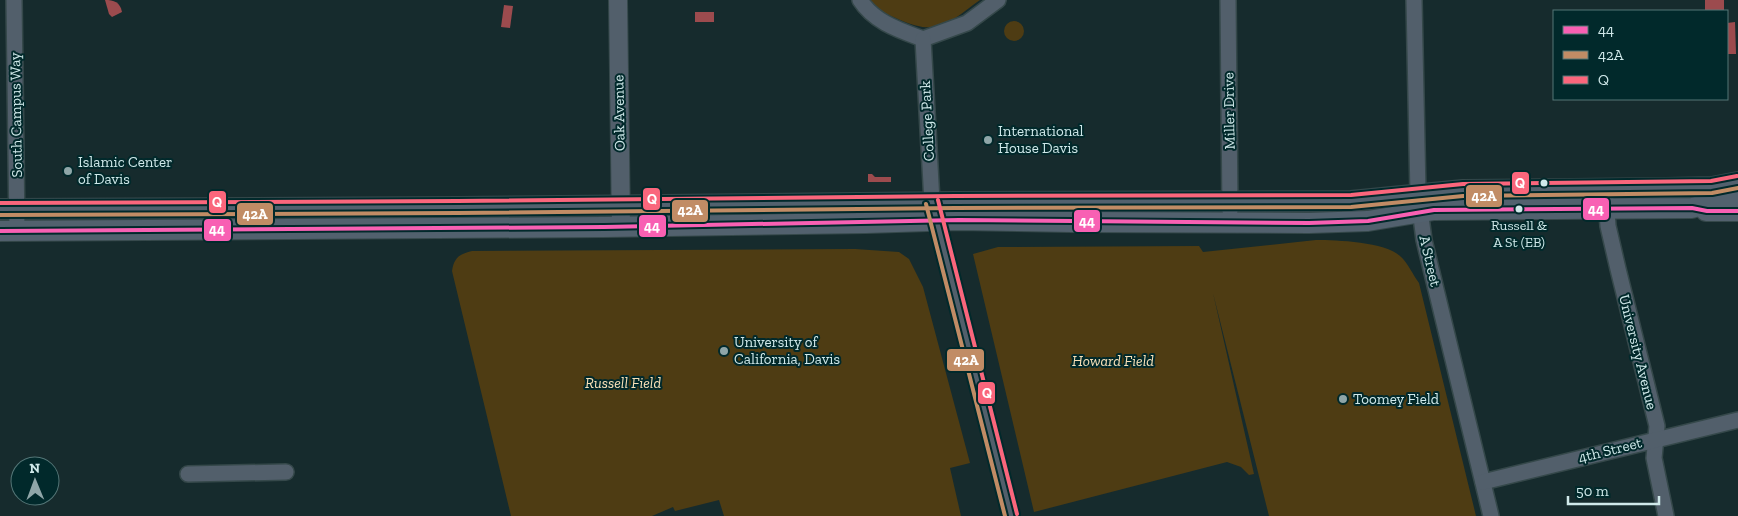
<svg xmlns="http://www.w3.org/2000/svg" width="1738" height="516" font-family="'Zilla Slab',serif">
<style>
.green{fill:#4e3c13}
.water{fill:#9c4b4e}
.lines{fill:none;stroke-linecap:round;stroke-linejoin:round}
.minor-casing{stroke:#35484a;stroke-width:18}
.tertiary-casing{stroke:#35484a;stroke-width:20}
.secondary-casing{stroke:#35484a;stroke-width:22}
.minor{stroke:#525f6b;stroke-width:15}
.tertiary{stroke:#525f6b;stroke-width:18}
.secondary{stroke:#52616e;stroke-width:20}
.bus-1-casing{stroke:#01292b;stroke-width:8}
.bus-2-casing{stroke:#01292b;stroke-width:8}
.bus-3-casing{stroke:#01292b;stroke-width:8}
.bus-1{stroke:#f860b3;stroke-width:4}
.bus-2{stroke:#c18c65;stroke-width:4}
.bus-3{stroke:#fa667c;stroke-width:4}
.poi-dot{fill:#8fa6a8;stroke:#01292b;stroke-width:2}
.bus-dot{fill:#d0e9ea;stroke:#01292b;stroke-width:2}
.labels{text-anchor:middle;dominant-baseline:central;stroke-width:4;stroke-linejoin:round;paint-order:stroke}
.bus-label{font-size:14px;fill:#d0e9ea;stroke:#01292b}
.street-label{font-size:15px;fill:#d0e9ea;stroke:#01292b}
.poi-label{font-size:15px;fill:#d0e9ea;stroke:#01292b;text-anchor:start}
.park-label{font-size:15px;font-style:italic;fill:#f9e1b8;stroke:#01292b}
.line-badge{stroke:#01292b;stroke-width:2}
.badge-label{font-size:14px;text-anchor:middle;font-weight:bold;fill:#fff}
</style>
<rect width="100%" height="100%" fill="#162b2d"/>
<!-- green -->
<g class="green">
<path d="M867,0h113c-31,22 -41,37 -80,20 -14,-6 -22,-10 -33,-20z"/>
<circle cx="1014" cy="31" r="10"/>
<path d="M1316,240c21,0 69,2 84,16 8,7 13,19 19,27l57,233h-207l-56,-223 41,181 -5,1 -8,-8 -14,-5 -193,50 -61,-258 25,-7 201,-1 4,6z"/>
<path d="M855,249l44,3 10,7 14,28 47,176 -20,5 11,48h-237l-5,-16 -44,11 -2,-4 -21,9h-141l-59,-245c2,-13 7,-17 20,-20z"/>
</g>
<!-- water -->
<g class="water">
<path d="M105,0c9,0 15,2 17,12l-10,5 -3,-3z"/>
<rect x="1705" y="0" width="19" height="11"/>
<polygon points="504,5 513,6 510,28 501,27"/>
<rect x="695" y="12" width="19" height="10"/>
<polygon points="1735,22 1736,54 1727,54 1727,23"/>
<polygon points="868,174 872,174 875,177 891,177 891,182 868,182"/>
</g>
<g class="lines">
<defs>
<g id="minor">
<polyline points="14,0 17,231"/>
<path d="M860,0c14,22 39,30 63,39l44,-16 31,-23"/>
<polyline points="1228,0 1230,211"/>
<polyline points="1414,0 1418,194 1424,240 1491,516"/>
<polyline points="923,39 932,202 1011,516"/>
<polyline points="1606,200 1608,226 1618,269 1657,426 1654,458 1666,516"/>
<polyline points="188,474 286,472"/>
<polyline points="1483,482 1738,420"/>
</g>
<polyline id="tertiary" points="618,0 621,226"/>
<g id="secondary">
<polyline points="0,209 457,207 955,202 1351,201 1463,190 1666,188 1712,187 1738,182"/>
<polyline points="1706,211 1738,211"/>
<polyline points="0,231 604,227 866,223 959,220 1072,222 1309,223 1368,221 1434,210 1692,208 1738,195"/>
</g>
</defs>
<!-- minor casing -->
<use href="#minor" class="minor-casing"/>
<!-- tertiary casing -->
<use href="#tertiary" class="tertiary-casing"/>
<!-- secondary casing -->
<use href="#secondary" class="secondary-casing"/>
<!-- minor -->
<use href="#minor" class="minor"/>
<!-- tertiary -->
<use href="#tertiary" class="tertiary"/>
<!-- secondary -->
<use href="#secondary" class="secondary"/>
<defs>
<polyline id="bus-1" points="0,231 604,227 959,220 1309,223 1368,221 1434,210 1692,208 1707,211 1738,211"/>
<g id="bus-2">
<polyline points="926,204 1005,516"/>
<polyline points="0,215 457,213 955,208 1351,207 1463,196 1712,193 1738,188"/>
</g>
<g id="bus-3">
<polyline points="938,200 1017,514"/>
<polyline points="0,203 457,201 955,196 1351,195 1463,184 1711,181 1737,176"/>
</g>
</defs>
<!-- bus-1 casing -->
<use href="#bus-1" class="bus-1-casing"/>
<!-- bus-2 casing -->
<use href="#bus-2" class="bus-2-casing"/>
<!-- bus-3 casing -->
<use href="#bus-3" class="bus-3-casing"/>
<!-- bus-1 -->
<use href="#bus-1" class="bus-1"/>
<!-- bus-2 -->
<use href="#bus-2" class="bus-2"/>
<!-- bus-3 -->
<use href="#bus-3" class="bus-3"/>
</g>
<!-- markers -->
<g class="poi-dot">
<circle cx="988" cy="140" r="5"/>
<circle cx="68" cy="171" r="5"/>
<circle cx="724" cy="351" r="5"/>
<circle cx="1343" cy="399" r="5"/>
</g>
<g class="bus-dot">
<circle cx="1544" cy="183" r="4.5"/>
<circle cx="1519" cy="209" r="4.5"/>
</g>
<g class="labels">
<!-- bus labels -->
<g class="bus-label">
<text x="1519" y="225">Russell &amp;<tspan x="1519" dy="17">A St (EB)</tspan></text>
</g>
<!-- street labels -->
<g class="street-label">
<text transform="translate(1229 111) rotate(-91)">Miller Drive</text>
<text transform="translate(619 113) rotate(-91)">Oak Avenue</text>
<text transform="translate(16 115) rotate(-91)">South Campus Way</text>
<text transform="translate(927 121) rotate(-93)">College Park</text>
<text transform="translate(1430 261) rotate(77)">A Street</text>
<text transform="translate(1638 352) rotate(76)">University Avenue</text>
<text transform="translate(1610 450) rotate(-14)">4th Street</text>
</g>
<!-- poi labels -->
<g class="poi-label">
<text x="998" y="131">International<tspan x="998" dy="17">House Davis</tspan></text>
<text x="78" y="162">Islamic Center<tspan x="78" dy="17">of Davis</tspan></text>
<text x="734" y="342">University of<tspan x="734" dy="17">California, Davis</tspan></text>
<text x="1353" y="399">Toomey Field</text>
</g>
<!-- park labels -->
<g class="park-label">
<text x="1113" y="361">Howard Field</text>
<text x="623" y="383">Russell Field</text>
</g>
</g>
<g class="line-badge">
<rect x="1511" y="171" width="19" height="24" rx="5" fill="#fa667c"/>
<rect x="1465" y="184" width="38" height="24" rx="5" fill="#c18c65"/>
<rect x="642" y="187" width="19" height="24" rx="5" fill="#fa667c"/>
<rect x="208" y="190" width="19" height="24" rx="5" fill="#fa667c"/>
<rect x="1582" y="197" width="28" height="24" rx="5" fill="#f860b3"/>
<rect x="671" y="199" width="38" height="24" rx="5" fill="#c18c65"/>
<rect x="236" y="202" width="38" height="24" rx="5" fill="#c18c65"/>
<rect x="1073" y="209" width="28" height="24" rx="5" fill="#f860b3"/>
<rect x="638" y="214" width="29" height="24" rx="5" fill="#f860b3"/>
<rect x="203" y="218" width="29" height="24" rx="5" fill="#f860b3"/>
<rect x="946" y="348" width="39" height="24" rx="5" fill="#c18c65"/>
<rect x="977" y="381" width="19" height="24" rx="5" fill="#fa667c"/>
</g>
<g class="badge-label">
<text x="1520" y="188">Q</text>
<text x="1484" y="201">42A</text>
<text x="652" y="204">Q</text>
<text x="217" y="207">Q</text>
<text x="1596" y="214">44</text>
<text x="690" y="215">42A</text>
<text x="255" y="219">42A</text>
<text x="1087" y="226">44</text>
<text x="652" y="231">44</text>
<text x="217" y="234">44</text>
<text x="966" y="365">42A</text>
<text x="987" y="398">Q</text>
</g>
<!-- legend -->
<rect x="1553" y="10" width="175" height="90" fill="#01292b" stroke="#547677"/>
<rect x="1563" y="26" width="25" height="8" fill="#f860b3" stroke="#547677"/>
<text x="1598" y="35" font-size="15" fill="#d0e9ea">44</text>
<rect x="1563" y="51" width="25" height="8" fill="#c18c65" stroke="#547677"/>
<text x="1598" y="60" font-size="15" fill="#d0e9ea">42A</text>
<rect x="1563" y="76" width="25" height="8" fill="#fa667c" stroke="#547677"/>
<text x="1598" y="85" font-size="15" fill="#d0e9ea">Q</text>
<!-- north arrow -->
<g transform="translate(35 481) rotate(359)"><circle r="24" fill="#01292b" stroke="#547677"/>
<path d="M0-4L9 19L0 12L-9 19Z" fill="#8fa6a8"/>
<text y="-8" font-size="14" font-weight="bold" text-anchor="middle" fill="#d0e9ea">N</text>
</g>
<!-- scale -->
<path d="M1568 496v8h91v-8" fill="none" stroke="#d0e9ea" stroke-width="2.5"/>
<text x="1576" y="496" font-size="15" fill="#d0e9ea" stroke="#01292b" stroke-width="4" paint-order="stroke">50 m</text>
</svg>
